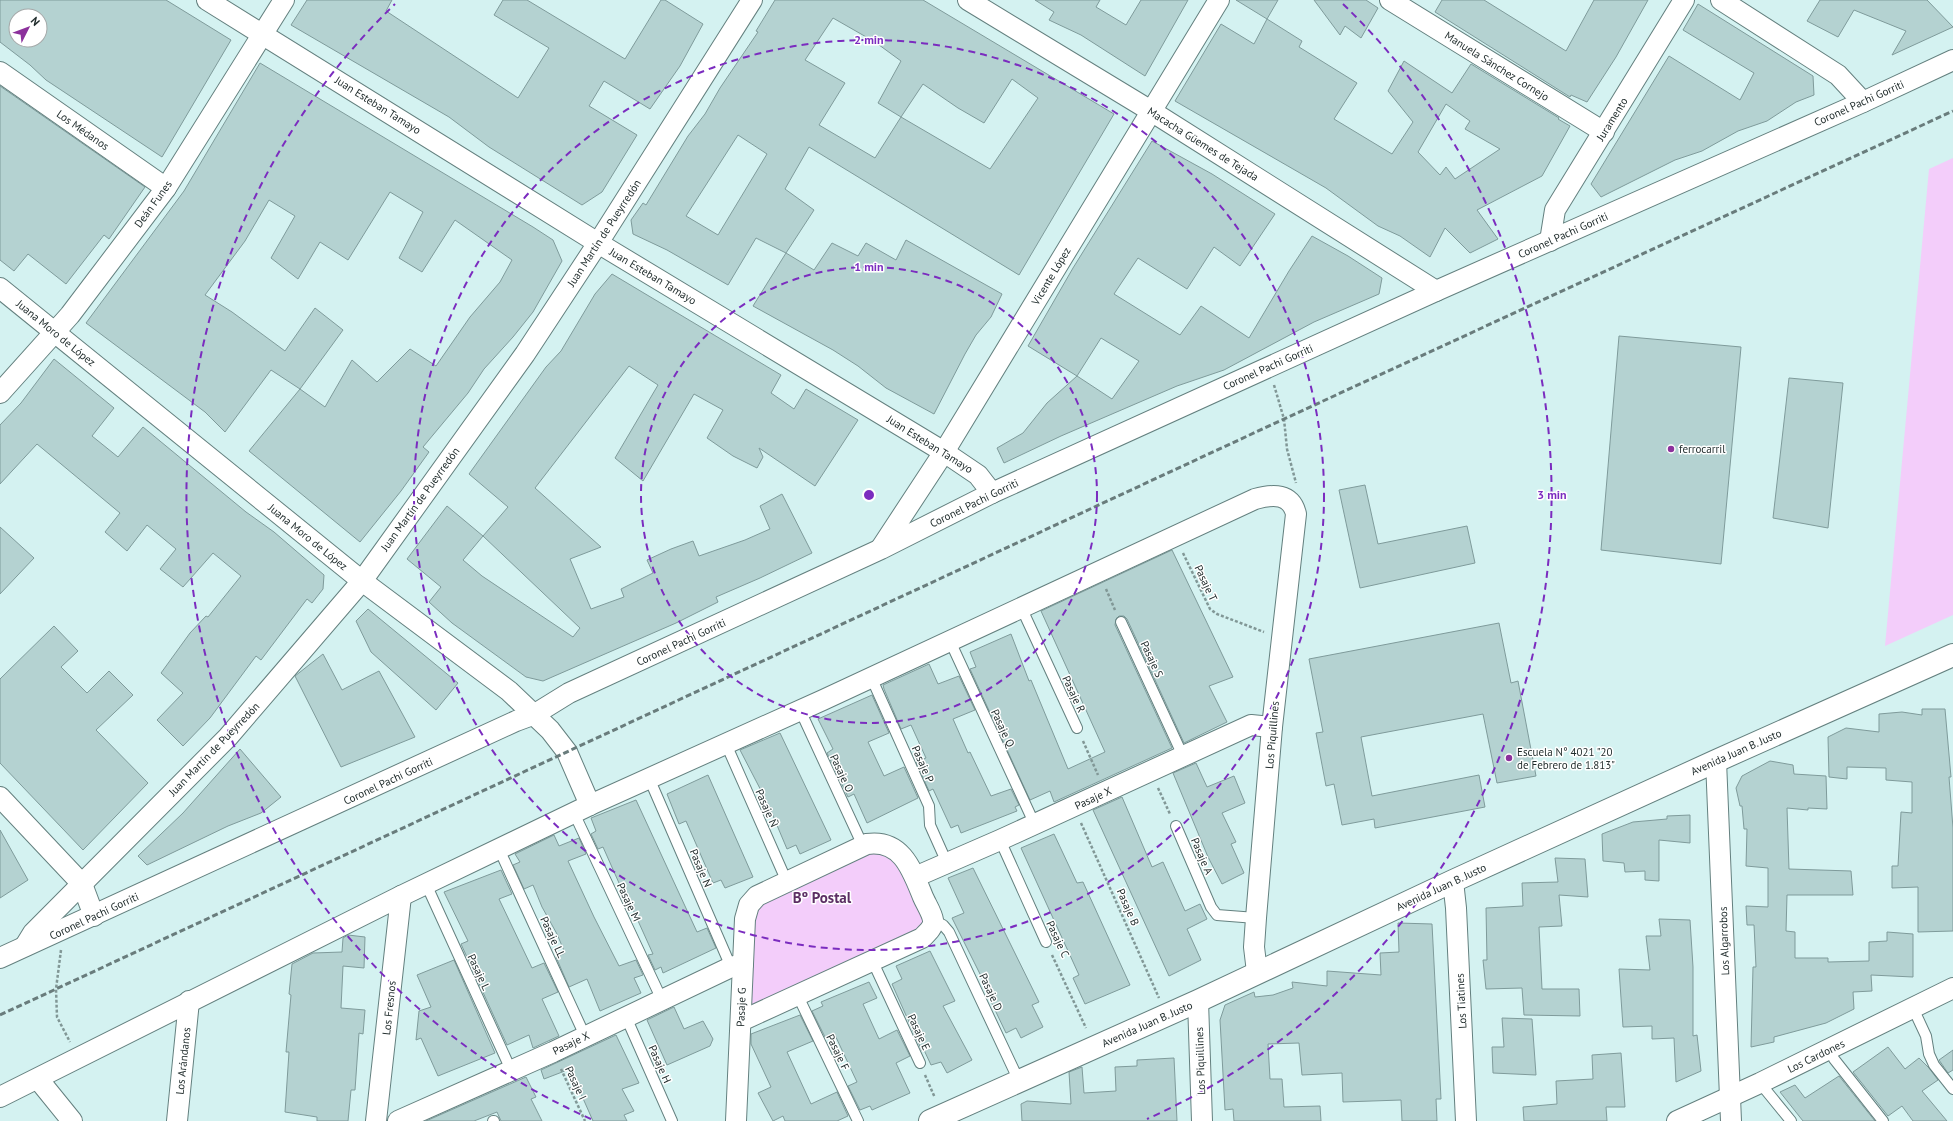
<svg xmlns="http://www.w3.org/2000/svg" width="1953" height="1121" font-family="'PT Sans',sans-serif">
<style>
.green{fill:#f3cdfa}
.building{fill:#b4d2d1;stroke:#7f9b9b;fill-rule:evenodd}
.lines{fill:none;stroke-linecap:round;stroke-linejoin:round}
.service-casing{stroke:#64807f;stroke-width:12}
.minor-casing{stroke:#64807f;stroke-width:22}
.tertiary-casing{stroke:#64807f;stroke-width:24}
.path{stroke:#819796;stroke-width:2.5;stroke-dasharray:3 2;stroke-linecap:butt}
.service{stroke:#fff;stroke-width:10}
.minor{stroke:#fff;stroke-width:20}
.tertiary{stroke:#fff;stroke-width:22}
.rail{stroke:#697c7c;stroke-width:3;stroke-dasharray:6 3;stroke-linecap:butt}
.ring{fill:none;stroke:#7b2cbf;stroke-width:2;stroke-dasharray:7 5}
.poi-dot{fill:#8c319c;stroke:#fff;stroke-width:1.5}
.labels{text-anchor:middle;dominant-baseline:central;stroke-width:3;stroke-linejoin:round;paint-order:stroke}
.street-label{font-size:11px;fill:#1d2929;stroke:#fff}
.poi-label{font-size:11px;fill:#1d2929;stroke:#fff;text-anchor:start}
.district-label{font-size:15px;font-weight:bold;fill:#5c2f64;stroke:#fff}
.centre{fill:#7b2cbf;stroke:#fff;stroke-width:2}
.ring-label{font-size:12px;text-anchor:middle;font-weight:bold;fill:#7b2cbf;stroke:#fff;stroke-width:3;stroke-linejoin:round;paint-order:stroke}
</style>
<rect width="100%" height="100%" fill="#d4f2f1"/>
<!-- green -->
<g class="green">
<polygon points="1953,158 1953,615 1885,646 1929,169"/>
<polygon points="887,845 931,929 741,1021 749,905"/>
</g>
<!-- building -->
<g class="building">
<path d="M0,0h166l65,40 -69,117 -116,-77 -16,-15 -30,-23zM16,16h24v24h-24z"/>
<polygon points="307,0 392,0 386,11 518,98 549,48 494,15 503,0 527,0 625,59 661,0 665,0 703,24 680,66 650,109 604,81 589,106 637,135 602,192 582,205 489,147 449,117 291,25"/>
<path d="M775,0h148l191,114 -95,161 -210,-128 -24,42 29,21 -28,43 -30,-15 -28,47 -61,-35 -34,-16 -2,-14 12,-17 3,2 42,-69 17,-22 15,-26 38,-56 -2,-1zM833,18l42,24 26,19 -23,42 23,14 -26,41 -56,-33 26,-42 -40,-23zM1012,79l26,19 -48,71 -89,-52 22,-33 35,24 26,15zM738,135l29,19 -49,81 -32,-19z"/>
<polygon points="1035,0 1100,0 1096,7 1126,25 1141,0 1188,0 1145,76 1081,35 1049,20 1054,12"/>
<polygon points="1236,0 1278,0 1267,19"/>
<polygon points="1314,0 1366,0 1378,8 1361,38 1345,26 1340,35"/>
<polygon points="1442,0 1484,0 1566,51 1594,0 1648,0 1616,57 1587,102 1571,95 1570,97 1435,12"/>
<polygon points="1820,0 1927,0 1953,27 1892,55 1906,31 1854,10 1838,37 1807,21"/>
<polygon points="1698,4 1813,76 1814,95 1796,102 1767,121 1738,131 1702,151 1675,160 1601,197 1591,184 1669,56 1740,100 1754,73 1683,30"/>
<path d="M1267,19l35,22 -3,6 58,36 -23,36 58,35 21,-32 -25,-31 16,-30 48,32 19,-29 88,54 -1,1 12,7 -28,50 -65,34 21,29 -28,14 -25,-25 -15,29 -30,-21 -22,-10 -52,-38 -151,-87 46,-77 33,20zM1446,104l24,17 -5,8 35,20 -45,30 -9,-12 -6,8 -22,-23z"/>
<path d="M260,63l273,164 20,13 9,21 -29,51 -20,25 -29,32 -16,24 -45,54 6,5 -28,39 -41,51 -111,-91 51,-62 -29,-19 -46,62 -20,-20 -119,-89 98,-132zM390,192l33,20 -24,46 23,14 33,-52 57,40 -12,22 -30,35 -34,49 -26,-17 -33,33 -25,-22 -27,47 -25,-18 43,-59 -28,-22 -30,43 -53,-39 -27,-17 40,-54 24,-41 26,16 -24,42 27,21 22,-37 28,18z"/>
<polygon points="0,86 145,187 109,239 104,235 66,284 28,254 14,271 0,260"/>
<path d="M1152,141l60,33 63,40 -35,52 -26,-19 -27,42 -49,-31 -24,36 66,41 21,-29 48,32 40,-67 23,-35 36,20 34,22 -3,16 -65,28 -90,48 -47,16 -116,50 -57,27 -7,-15 26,-15 24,-30 30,-27 -49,-30 45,-78zM1101,338l38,23 -27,38 -35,-23z"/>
<polygon points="906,240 1002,294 991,317 976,335 965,354 934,414 886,388 858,366 833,350 753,306 786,253 814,270 832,243 858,256 866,243 896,260"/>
<path d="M612,274l169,101 -10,18 23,16 12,-20 52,31 -43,66 -56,-38 4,9 -6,11 -24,-12 -26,-18 16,-28 -29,-16 -51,87 -28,-23 43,-73 -29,-19 -94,122 66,59 -31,12 21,50 33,-12 -3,-8 32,-16 -6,-13 24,-11 22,-8 6,15 46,-16 25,-11 -10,-23 22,-12 30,59 -52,25 -44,19 2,5 -42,21 -133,58 -17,-4 -74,-54 -23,-21 12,-15 -34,-28 40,-53 36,30 25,-29 -39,-33 77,-107 15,-16 34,-57zM483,536l97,92 -7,9 -91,-61 -19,-16z"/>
<polygon points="1619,336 1741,347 1721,564 1601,550"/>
<polygon points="54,359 114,408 92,436 118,457 143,427 246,512 274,532 324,575 323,589 312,603 307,599 261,660 256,656 210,718 183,746 157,720 183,693 161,673 190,633 206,616 208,617 241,576 213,553 183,587 160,569 176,549 147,525 127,551 105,532 120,513 37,444 0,484 0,425 21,403"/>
<polygon points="1789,378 1843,383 1828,528 1773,518"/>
<polygon points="1365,485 1378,544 1467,526 1475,563 1360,588 1339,490"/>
<polygon points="0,527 34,558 0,594"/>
<polygon points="1172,550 1233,677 1209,686 1227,722 1184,743 1127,619 1124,616 1119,616 1116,619 1115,625 1172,748 1054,802 1050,791 1030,800 970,669 976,667 970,652 1011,634 1029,681 1031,680 1068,769 1105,752 1041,611"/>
<polygon points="368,609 458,683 436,710 371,652 356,621"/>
<polygon points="1499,623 1511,683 1518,681 1536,776 1497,783 1483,714 1361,737 1372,796 1479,775 1485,807 1375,828 1374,819 1342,825 1334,784 1326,786 1316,733 1323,732 1309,659"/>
<polygon points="54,626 78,651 61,667 87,693 109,671 133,695 96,730 148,783 83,850 0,763 0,679"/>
<polygon points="323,654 342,690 379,671 415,737 341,767 295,676"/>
<polygon points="929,664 938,684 959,676 975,710 953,719 968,753 970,752 991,796 1011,789 1019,805 1015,807 1017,811 961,833 958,825 951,828 933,789 929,791 916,762 926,758 911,725 901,729 884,689 883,685"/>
<polygon points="872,695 889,733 868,742 884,776 904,767 918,798 867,823 854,794 848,797 827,753 833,749 818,719"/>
<polygon points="1922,709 1945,709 1951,777 1949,777 1953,828 1953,931 1918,932 1918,887 1892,888 1892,866 1898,866 1901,812 1912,813 1912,782 1886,780 1886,768 1847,767 1847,779 1829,777 1828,737 1846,728 1879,732 1879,714 1902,712 1922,715"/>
<polygon points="780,733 831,840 800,854 796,845 787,849 768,804 740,750"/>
<polygon points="240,749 281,797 261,813 228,826 147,865 138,856 183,813"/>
<polygon points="1770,761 1793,765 1794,774 1826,776 1827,809 1808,808 1808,810 1787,808 1789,869 1851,871 1853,895 1787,895 1786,931 1795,932 1795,958 1828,958 1828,962 1869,961 1869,942 1887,941 1887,932 1913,934 1913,977 1871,975 1872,991 1853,992 1854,1009 1826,1023 1774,1037 1774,1042 1751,1047 1753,967 1756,967 1754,925 1747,925 1746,906 1768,907 1768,868 1746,866 1747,829 1744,829 1742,806 1740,806 1736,788 1742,776"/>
<polygon points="1196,763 1207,787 1234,776 1245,803 1222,813 1236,842 1231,844 1244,873 1222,884 1208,857 1173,773"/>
<polygon points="708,775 753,877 725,888 721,880 713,883 686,821 679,824 667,794"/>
<polygon points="1122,797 1152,867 1163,862 1185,911 1200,904 1207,919 1187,929 1201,960 1169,976 1093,810"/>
<polygon points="636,800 697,932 707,928 716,948 663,973 661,967 655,970 648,955 653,954 625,892 623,892 603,847 598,849 591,834 596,831 591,818"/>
<polygon points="1690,815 1690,843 1659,840 1659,881 1645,880 1645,871 1625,872 1624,863 1603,861 1602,834 1633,822 1667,819 1667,816"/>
<polygon points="0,830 28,880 0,898"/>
<polygon points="1054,834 1077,883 1083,882 1130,985 1085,1004 1073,978 1079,975 1021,848"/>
<polygon points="554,835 559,846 579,838 586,854 568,861 594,917 619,966 636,960 643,975 634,978 641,993 600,1011 587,979 569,987 556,957 565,953 557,934 542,907 533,885 524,889 513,865 520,862 515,854"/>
<polygon points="1555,858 1585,859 1588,897 1559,895 1562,926 1539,927 1542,989 1579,989 1580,1016 1524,1015 1522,988 1486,989 1483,960 1487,960 1486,908 1523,906 1522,883 1558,882"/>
<polygon points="973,868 1039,1002 1032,1005 1043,1027 1021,1038 1016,1028 1006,1033 985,989 987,988 952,918 964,913 948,878"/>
<polygon points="501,870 512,894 499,899 532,968 544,963 558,992 542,999 559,1036 533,1048 529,1035 507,1045 466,955 461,944 468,941 444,892"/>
<polygon points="1659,919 1690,920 1693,967 1693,1036 1697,1035 1701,1071 1676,1082 1674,1038 1652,1039 1652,1026 1623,1027 1619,969 1650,970 1646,936 1661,936"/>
<polygon points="1398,923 1432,924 1441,1099 1436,1099 1437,1121 1402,1121 1401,1100 1343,1102 1342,1073 1302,1075 1299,1043 1268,1044 1270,1079 1282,1079 1284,1107 1320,1106 1321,1121 1234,1121 1233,1109 1225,1110 1220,1020 1225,1005 1254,992 1255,997 1273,995 1293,988 1292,982 1327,986 1327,971 1381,975 1380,953 1399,952"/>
<polygon points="348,935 365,937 364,968 343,966 341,1008 365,1010 363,1034 359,1033 355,1090 351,1090 348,1121 317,1121 317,1117 285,1112 289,1052 286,1052 291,995 289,994 292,964 313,953 342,952 343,938"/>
<polygon points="930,951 955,1001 943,1006 972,1060 947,1073 941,1062 931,1065 924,1050 922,1051 892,984 902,979 896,966"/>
<polygon points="454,960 495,1053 438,1076 421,1038 416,1040 419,1011 431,1007 417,975"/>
<polygon points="869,982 877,998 863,1004 879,1039 897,1030 910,1056 896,1063 910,1093 872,1110 870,1106 860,1110 848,1086 857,1082 834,1033 825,1037 812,1011 823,1006 821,1002"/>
<polygon points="674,1007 684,1029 703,1021 713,1039 710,1046 667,1065 647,1020"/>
<polygon points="800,1015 813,1041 787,1052 811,1104 837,1092 848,1116 837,1121 785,1121 783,1116 773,1121 758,1093 771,1087 751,1044 751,1034"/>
<polygon points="1502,1018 1532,1019 1536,1075 1493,1073 1492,1047 1504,1047"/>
<polygon points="616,1035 639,1083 622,1089 634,1111 624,1115 627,1121 593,1121 570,1069 544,1079 541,1070"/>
<polygon points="1888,1047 1905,1069 1919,1058 1929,1068 1938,1080 1922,1091 1947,1121 1913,1121 1902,1106 1888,1116 1853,1072"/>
<polygon points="1953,1050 1953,1070 1948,1073 1939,1060"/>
<polygon points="1621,1053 1625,1107 1606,1107 1607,1121 1524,1121 1523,1107 1557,1104 1556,1081 1593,1079 1592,1055"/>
<polygon points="1174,1058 1177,1121 1022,1121 1021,1104 1027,1101 1071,1104 1069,1072 1082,1067 1084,1093 1116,1091 1115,1067 1137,1066 1137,1060"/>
<polygon points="1839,1076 1875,1121 1803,1121 1780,1092 1795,1085 1805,1098"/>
<polygon points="526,1077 536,1097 531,1099 542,1121 501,1121 497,1112 474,1121 426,1121"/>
</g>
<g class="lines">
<defs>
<g id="service">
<polyline points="1021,607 1077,728"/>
<polyline points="1121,622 1183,756"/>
<polyline points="950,641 1035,825"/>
<polyline points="871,677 929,806 930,825 947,863"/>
<polyline points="800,710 863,846"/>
<polyline points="726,744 787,882"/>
<polyline points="649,778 731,967"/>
<polyline points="574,813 662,1000"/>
<polyline points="1176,826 1211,907 1217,915 1256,918"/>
<polyline points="1000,840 1046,942"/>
<polyline points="499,849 585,1036"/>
<polyline points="426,884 511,1070"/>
<polyline points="933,920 943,925 949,932 1019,1081"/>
<polyline points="872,960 920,1063"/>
<polyline points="797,994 858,1121"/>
<polyline points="1913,1008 1926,1036 1929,1054 1934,1065 1953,1089"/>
<polyline points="626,1017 672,1121"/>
<polyline points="1830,1049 1834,1059 1883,1121"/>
<polyline points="1760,1083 1791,1121"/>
<polyline points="493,1121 494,1121"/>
</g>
<g id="minor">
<polyline points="207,0 598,243 944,452 978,475 992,493"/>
<polyline points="968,0 1151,111 1436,291"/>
<polyline points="1390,0 1604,132"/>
<polyline points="1721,0 1838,75 1863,102"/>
<polyline points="0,72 166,188"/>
<polyline points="1550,241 1555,210 1684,0"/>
<polyline points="0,288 362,581 509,691 550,730 567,752 590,805"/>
<polyline points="0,393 70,315 166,188 284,0"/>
<polyline points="881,548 944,452 1219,0"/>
<polyline points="1716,761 1731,1121"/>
<polyline points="0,797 82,884 94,916"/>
<polyline points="915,877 1000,840 1251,725 1272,727"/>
<polyline points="1453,881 1456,908 1466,1121"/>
<polyline points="25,946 33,933 228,737 362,581 525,354 598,243 752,0"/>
<polyline points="0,958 516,721 535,714 569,693 881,549 992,493 1436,291 1863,102 1953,60"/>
<polyline points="1198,1001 1202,1121"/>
<polyline points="38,1079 72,1121"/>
<path d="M0,1097l401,-201 189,-91 233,-105 432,-201c18,-5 36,-6 41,15l-24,213 -16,191 -2,29 3,25"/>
<polyline points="177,1121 189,1001"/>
<polyline points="376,1121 401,896"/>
<polyline points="398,1121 553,1052 731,967 743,964"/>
<path d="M736,1121l9,-202 4,-14 8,-9 110,-52c35,-5 45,26 56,53 3,7 9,16 10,23 1,7 -6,13 -11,18l-181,83"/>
<polyline points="1677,1121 1760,1083 1953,988"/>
</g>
<polyline id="tertiary" points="930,1121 1198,1001 1453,881 1716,761 1953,655"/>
</defs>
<!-- service casing -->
<use href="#service" class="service-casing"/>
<!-- minor casing -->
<use href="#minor" class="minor-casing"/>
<!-- tertiary casing -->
<use href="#tertiary" class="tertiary-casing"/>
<!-- path -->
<g class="path">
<polyline points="1274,385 1284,419 1287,449 1296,483"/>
<polyline points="1183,553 1210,609 1217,614 1264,632"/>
<polyline points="1106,589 1115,610"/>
<polyline points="1083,741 1098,775"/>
<polyline points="1158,788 1170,814"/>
<polyline points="1081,823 1159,998"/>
<polyline points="61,950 56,989 57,1017 70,1042"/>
<polyline points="1052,955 1086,1028"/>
<polyline points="561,1069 585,1121"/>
<polyline points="925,1075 935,1098"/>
</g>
<!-- service -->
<use href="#service" class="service"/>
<!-- minor -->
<use href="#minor" class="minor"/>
<!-- tertiary -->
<use href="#tertiary" class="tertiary"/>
<!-- rail -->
<polyline class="rail" points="0,1015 1284,419 1953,111"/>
</g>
<!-- distance rings -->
<g class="ring">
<circle cx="869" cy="495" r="228"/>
<circle cx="869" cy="495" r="455"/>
<path d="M591 1119A683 683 0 0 1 395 4M1343 4A683 683 0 0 1 1147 1119"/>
</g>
<!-- markers -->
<g class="poi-dot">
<circle cx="1671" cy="449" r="4"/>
<circle cx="1509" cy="758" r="4"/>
</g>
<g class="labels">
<!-- street labels -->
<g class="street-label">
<text transform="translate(1497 66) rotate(32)">Manuela Sánchez Cornejo</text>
<text transform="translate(1859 103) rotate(-24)">Coronel Pachi Gorriti</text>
<text transform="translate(378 105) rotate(32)">Juan Esteban Tamayo</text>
<text transform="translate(1612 119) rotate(-58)">Juramento</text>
<text transform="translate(83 130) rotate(35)">Los Médanos</text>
<text transform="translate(1203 144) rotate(32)">Macacha Güemes de Tejada</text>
<text transform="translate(153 204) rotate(-54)">Deán Funes</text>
<text transform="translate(604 233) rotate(-57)">Juan Martín de Pueyrredón</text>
<text transform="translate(1563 235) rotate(-24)">Coronel Pachi Gorriti</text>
<text transform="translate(653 276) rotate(31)">Juan Esteban Tamayo</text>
<text transform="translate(1051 276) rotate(-59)">Vicente López</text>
<text transform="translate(56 333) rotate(39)">Juana Moro de López</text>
<text transform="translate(1268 367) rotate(-24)">Coronel Pachi Gorriti</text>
<text transform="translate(930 444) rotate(32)">Juan Esteban Tamayo</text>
<text transform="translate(420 499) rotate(-54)">Juan Martín de Pueyrredón</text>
<text transform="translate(974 503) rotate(-26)">Coronel Pachi Gorriti</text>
<text transform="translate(308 537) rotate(39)">Juana Moro de López</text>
<text transform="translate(1206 583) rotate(65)">Pasaje T</text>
<text transform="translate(681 642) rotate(-25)">Coronel Pachi Gorriti</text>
<text transform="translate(1152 659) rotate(65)">Pasaje S</text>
<text transform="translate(1074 694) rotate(65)">Pasaje R</text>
<text transform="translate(1003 728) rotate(65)">Pasaje Q</text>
<text transform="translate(1272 735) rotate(-85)">Los Piquillines</text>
<text transform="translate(214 749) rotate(-46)">Juan Martín de Pueyrredón</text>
<text transform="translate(1736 752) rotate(-24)">Avenida Juan B. Justo</text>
<text transform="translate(923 764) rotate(66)">Pasaje P</text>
<text transform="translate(842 773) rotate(65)">Pasaje O</text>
<text transform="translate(388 781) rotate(-25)">Coronel Pachi Gorriti</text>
<text transform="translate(1093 798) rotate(-25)">Pasaje X</text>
<text transform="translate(767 808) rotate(66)">Pasaje Ñ</text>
<text transform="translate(1202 856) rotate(67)">Pasaje A</text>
<text transform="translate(701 868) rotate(67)">Pasaje N</text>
<text transform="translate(1441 887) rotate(-25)">Avenida Juan B. Justo</text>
<text transform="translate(629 902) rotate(65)">Pasaje M</text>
<text transform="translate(1128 907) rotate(66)">Pasaje B</text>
<text transform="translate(94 916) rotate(-25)">Coronel Pachi Gorriti</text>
<text transform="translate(553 937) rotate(65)">Pasaje LL</text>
<text transform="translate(1058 939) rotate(65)">Pasaje C</text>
<text transform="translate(1724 941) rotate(-92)">Los Algarrobos</text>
<text transform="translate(479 972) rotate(65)">Pasaje L</text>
<text transform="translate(991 992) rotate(65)">Pasaje D</text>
<text transform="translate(1461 1001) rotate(-93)">Los Tiatines</text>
<text transform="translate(741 1007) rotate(-88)">Pasaje G</text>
<text transform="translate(389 1008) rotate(-84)">Los Fresnos</text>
<text transform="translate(1147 1024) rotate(-24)">Avenida Juan B. Justo</text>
<text transform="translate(919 1032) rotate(65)">Pasaje E</text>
<text transform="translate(571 1043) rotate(-26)">Pasaje X</text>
<text transform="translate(838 1052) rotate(64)">Pasaje F</text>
<text transform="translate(1816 1056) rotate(-26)">Los Cardones</text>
<text transform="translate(183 1061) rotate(-84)">Los Arándanos</text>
<text transform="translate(1200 1061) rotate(-92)">Los Piquillines</text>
<text transform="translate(660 1064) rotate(66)">Pasaje H</text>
<text transform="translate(576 1083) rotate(65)">Pasaje I</text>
</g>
<!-- poi labels -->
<g class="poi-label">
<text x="1679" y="449">ferrocarril</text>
<text x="1517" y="752">Escuela N° 4021 "20<tspan x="1517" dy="13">de Febrero de 1.813"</tspan></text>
</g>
<!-- district labels -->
<g class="district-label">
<text x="822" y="897">Bº Postal</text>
</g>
</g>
<circle cx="869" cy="495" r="6" class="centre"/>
<g class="ring-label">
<text x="869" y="44">2 min</text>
<text x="869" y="271">1 min</text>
<text x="1552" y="499">3 min</text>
</g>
<!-- north arrow -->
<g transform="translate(28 28) rotate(48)"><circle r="19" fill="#ffffff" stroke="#a5a9a9"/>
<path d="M0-3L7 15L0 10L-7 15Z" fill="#8c319c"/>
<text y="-6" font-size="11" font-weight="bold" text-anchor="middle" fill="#1d2929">N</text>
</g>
</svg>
